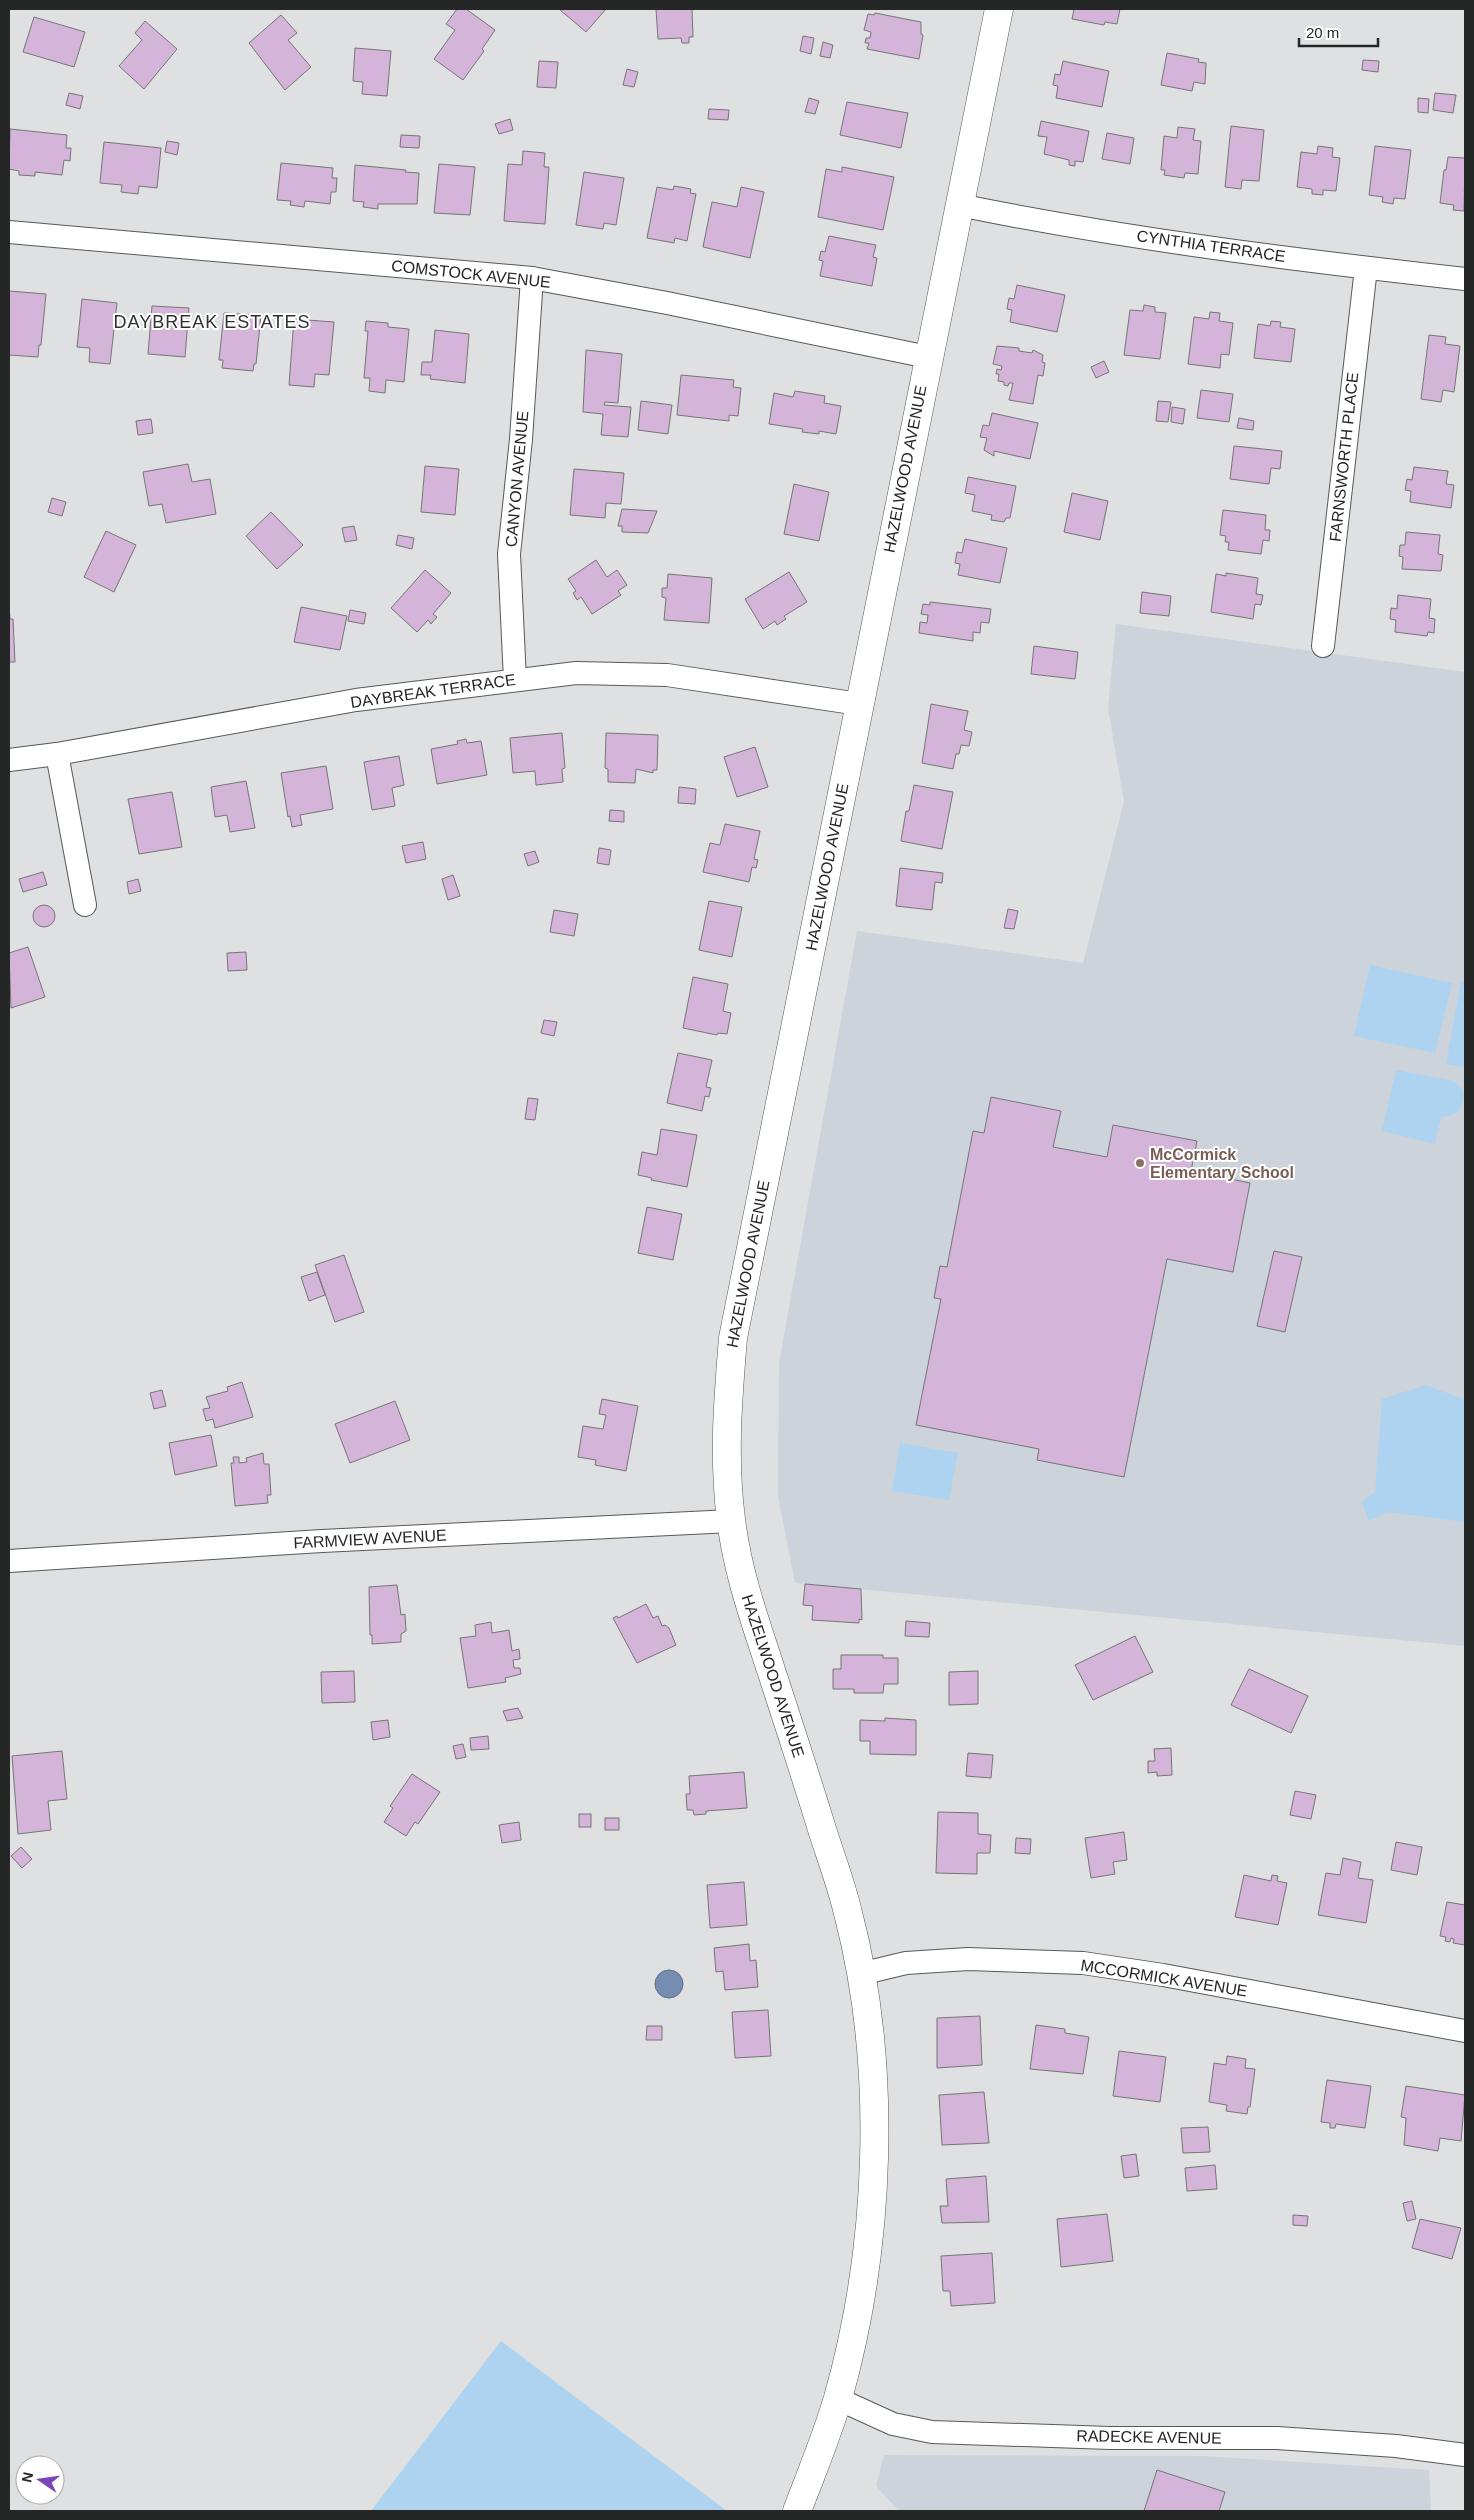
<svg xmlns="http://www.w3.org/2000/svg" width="1474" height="2520" font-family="Helvetica,sans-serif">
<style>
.built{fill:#ccd3da}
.green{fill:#add3f0}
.water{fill:#748db0;stroke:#5c6e87}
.building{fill:#d4b5d9;stroke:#767576}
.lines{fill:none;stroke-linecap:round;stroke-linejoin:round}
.minor-casing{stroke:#565859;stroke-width:24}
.tertiary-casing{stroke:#565859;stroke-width:29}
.minor{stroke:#fff;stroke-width:22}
.tertiary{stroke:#fff;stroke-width:28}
.education-dot{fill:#8d6e63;stroke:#fff;stroke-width:2}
.labels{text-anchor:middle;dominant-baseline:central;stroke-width:4;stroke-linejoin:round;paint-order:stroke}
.street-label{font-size:16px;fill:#252626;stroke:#fff}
.education-label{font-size:16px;font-weight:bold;fill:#785e54;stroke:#fff;text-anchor:start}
.neighbourhood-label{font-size:18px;letter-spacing:1px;fill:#2e3031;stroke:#fff}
</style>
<rect width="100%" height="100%" fill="#dee0e2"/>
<!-- built -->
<g class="built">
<polygon points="1116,624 1465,672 1465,1646 795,1583 778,1497 779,1363 857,931 1083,963 1124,802 1108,708"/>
<polygon points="884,2455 1203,2456 1429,2470 1431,2511 899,2511 876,2486"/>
</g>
<!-- green -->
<g class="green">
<polygon points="1370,965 1452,983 1435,1053 1354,1036"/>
<polygon points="1461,981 1465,982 1465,1067 1446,1064"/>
<path d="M1396,1070l57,11 10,9c2,18 -5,26 -22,27l-6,27 -53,-13z"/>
<polygon points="1426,1385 1465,1400 1465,1522 1387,1512 1369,1521 1362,1502 1375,1492 1382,1399"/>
<polygon points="900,1443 958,1453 949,1500 892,1491"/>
<polygon points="501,2341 727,2511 371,2511"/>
</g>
<!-- water -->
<circle class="water" cx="669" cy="1984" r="14"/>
<!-- building -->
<g class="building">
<polygon points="457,9 466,9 495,30 482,49 484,51 463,80 434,59 455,30 446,24"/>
<polygon points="559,9 606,9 586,32"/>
<polygon points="656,9 692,9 693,37 689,37 689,43 682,43 681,38 658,39"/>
<polygon points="1074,9 1120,9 1117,24 1105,22 1104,25 1072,19"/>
<polygon points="875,13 921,22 921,34 923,35 919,59 867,49 869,43 865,43 866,38 870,38 871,32 864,30 868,14 874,15"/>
<polygon points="281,15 297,33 288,40 311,67 285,90 249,43"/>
<polygon points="34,17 85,32 74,67 23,52"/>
<polygon points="145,21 177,49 144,89 119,66 142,40 135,33"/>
<polygon points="803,36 814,38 811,54 800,51"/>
<polygon points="823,42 833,45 830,58 820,56"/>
<polygon points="355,48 391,51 387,96 362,94 363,82 353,81"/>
<polygon points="1167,53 1199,59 1198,62 1206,63 1205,84 1194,82 1192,91 1161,85"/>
<polygon points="1363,60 1379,61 1378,72 1362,70"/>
<polygon points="539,61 558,62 556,88 537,87"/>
<polygon points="1063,61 1109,71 1102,107 1056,98 1058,86 1053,85 1055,74 1060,75"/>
<polygon points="627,69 638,72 634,87 623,85"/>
<polygon points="69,93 83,96 80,109 66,105"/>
<polygon points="1435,93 1456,95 1453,113 1433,110"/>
<polygon points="809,98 819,101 815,114 805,112"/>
<polygon points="1418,98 1429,99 1428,113 1418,112"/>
<polygon points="847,102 908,113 901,148 840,135"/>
<polygon points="709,109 729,110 728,120 708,119"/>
<polygon points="510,119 513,130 499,134 495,124"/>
<polygon points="1041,121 1089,131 1083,162 1075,161 1075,166 1069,165 1069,160 1044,154 1047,137 1038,136"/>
<polygon points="1231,126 1264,130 1259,181 1242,180 1241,189 1225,187"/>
<polygon points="1178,127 1195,129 1193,140 1201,141 1198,174 1185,173 1184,178 1164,175 1165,170 1161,170 1164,136 1177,138"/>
<polygon points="10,129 67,135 66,148 71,148 70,161 64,160 62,175 35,172 35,176 19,175 19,171 9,169"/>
<polygon points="1107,133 1134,138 1130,164 1102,159"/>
<polygon points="401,135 420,136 419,148 400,147"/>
<polygon points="167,141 179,143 177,155 165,152"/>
<polygon points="104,142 161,148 157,188 139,186 138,194 121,192 122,185 100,183"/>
<polygon points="1318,146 1333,148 1332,157 1340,158 1336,191 1323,190 1323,195 1312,194 1312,189 1297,187 1301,152 1317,154"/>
<polygon points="1375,146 1411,150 1405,199 1394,198 1393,204 1382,202 1383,197 1369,195"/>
<polygon points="523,151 545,153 544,167 549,167 545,224 504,221 508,164 522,165"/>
<polygon points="1448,157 1465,158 1464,211 1453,210 1454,205 1440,203 1444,170 1446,170"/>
<polygon points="281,163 333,168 332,178 337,178 336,192 331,192 330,204 305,201 304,207 290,205 291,201 277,200"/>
<polygon points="439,164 475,167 470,215 434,213"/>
<polygon points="355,165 406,170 405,172 419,173 417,204 378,204 378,209 363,207 364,202 353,201"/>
<polygon points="842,167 894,177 883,230 818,217 826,169 842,172"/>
<polygon points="584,172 624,178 616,225 604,223 603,229 576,225"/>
<polygon points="674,186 691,189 690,193 696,194 687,241 675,238 674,243 647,238 657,187 673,190"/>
<polygon points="741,187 764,192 750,258 703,247 712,202 737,207"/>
<polygon points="829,236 876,245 873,257 877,258 872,286 820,276 823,261 819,260 821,251 825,252"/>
<polygon points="1017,285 1065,295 1057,332 1010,322 1012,310 1007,309 1009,298 1014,299"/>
<polygon points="9,291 46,294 41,345 39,345 38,357 9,355"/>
<polygon points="82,299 117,303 110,364 89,362 90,348 77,347"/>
<polygon points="1144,305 1155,307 1155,312 1166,313 1160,359 1124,355 1130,310 1143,311"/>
<polygon points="152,306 189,308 185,357 148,354"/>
<polygon points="1210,312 1220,313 1219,321 1233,323 1229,355 1221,354 1220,368 1188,364 1194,317 1209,319"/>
<polygon points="224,313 261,315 256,364 254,364 253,371 222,368 223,360 219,360"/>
<polygon points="294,319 334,322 329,375 315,374 314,387 289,385"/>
<polygon points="366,321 388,323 388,327 409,329 404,382 386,380 385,393 369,391 370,378 364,378 368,331 365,331"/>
<polygon points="1271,321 1281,322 1280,327 1295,329 1291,362 1254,358 1258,324 1270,326"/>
<polygon points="435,330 469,334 465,383 430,379 431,375 421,375 422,362 432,362"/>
<polygon points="1429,335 1446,337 1445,344 1460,346 1454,392 1443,390 1441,402 1421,399"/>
<polygon points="997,346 1019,348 1019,351 1032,353 1033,350 1043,355 1042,362 1045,363 1043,376 1038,375 1033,404 1009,400 1013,383 1009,383 1008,386 1004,385 1004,382 998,381 999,374 996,374 997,369 1001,370 1002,366 993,364"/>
<polygon points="586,350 622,354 618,403 605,402 604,405 631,407 628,437 601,435 603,414 583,412"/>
<polygon points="1104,361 1109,372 1096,378 1091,367"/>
<polygon points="681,375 734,380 733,387 741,388 738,416 729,415 729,421 677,415"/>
<polygon points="1201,390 1233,394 1229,422 1197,418"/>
<polygon points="795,391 825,396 824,403 841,406 836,434 819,431 819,434 802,432 803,429 769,424 774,393 793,397"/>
<polygon points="641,401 672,405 668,434 638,430"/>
<polygon points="1158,401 1171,402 1168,422 1156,421"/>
<polygon points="1172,407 1185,409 1183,424 1171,422"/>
<polygon points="992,413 1038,423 1030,459 994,451 994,456 984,450 987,438 980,437 983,425 989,426"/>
<polygon points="1239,418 1254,421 1253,430 1237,428"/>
<polygon points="151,419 153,433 138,435 136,421"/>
<polygon points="1234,446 1282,451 1280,469 1271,468 1269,484 1230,479"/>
<polygon points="188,464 192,482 210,479 216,514 166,523 162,504 149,506 143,472"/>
<polygon points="425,466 459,469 455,515 421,512"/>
<polygon points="1414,467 1448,471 1446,484 1454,485 1451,508 1410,502 1411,491 1405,490 1407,479 1412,480"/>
<polygon points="574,469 624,473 621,504 606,503 605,518 570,515"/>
<polygon points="968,477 1016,486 1010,518 1006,518 1004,522 991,520 992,515 972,511 975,495 965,493"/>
<polygon points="794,484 829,492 819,541 784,534"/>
<polygon points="1072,493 1108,501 1100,540 1064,532"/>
<polygon points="52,498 66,502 62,516 48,512"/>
<polygon points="622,509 657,511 648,533 622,532 622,526 618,526"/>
<polygon points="1223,510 1266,515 1265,530 1270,530 1269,541 1263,540 1261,554 1228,550 1229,542 1225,542 1226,536 1220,535"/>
<polygon points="271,512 303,545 277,569 246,536"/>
<polygon points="354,526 357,540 345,542 342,528"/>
<polygon points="106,531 136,545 114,592 84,577"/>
<polygon points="1406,532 1440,535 1438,554 1443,555 1441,571 1402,569 1403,557 1399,556 1400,545 1405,545"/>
<polygon points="398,535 414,538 412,549 396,545"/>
<polygon points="965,539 1007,548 1000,583 958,575 960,564 955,563 957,552 962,553"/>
<polygon points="596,560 607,577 617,570 627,585 618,591 621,595 592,614 581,597 577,600 573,593 576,591 568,579"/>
<polygon points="425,570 451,593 433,614 437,617 431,624 428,620 417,632 391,608"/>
<polygon points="789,572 807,602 784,616 786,619 777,625 775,621 763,629 745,599"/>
<polygon points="1226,573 1258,578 1256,594 1263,595 1261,605 1255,604 1253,619 1211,612 1216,574 1226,576"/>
<polygon points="668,574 712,578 709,623 664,620 666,598 662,597 662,588 667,588"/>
<polygon points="1142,592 1171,596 1169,616 1140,613"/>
<polygon points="1398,595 1431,599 1429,618 1435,619 1434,633 1428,632 1427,636 1395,632 1396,620 1390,619 1391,608 1397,609"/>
<polygon points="930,602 991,609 989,623 981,622 980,633 973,632 973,641 919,633 920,622 927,623 928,615 921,614 923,604 930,605"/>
<polygon points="9,606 10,619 13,619 15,662 9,662"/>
<polygon points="301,607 347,616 340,650 294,642"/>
<polygon points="350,610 366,613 364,624 348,621"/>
<polygon points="1034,646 1078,652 1075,679 1031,674"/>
<polygon points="931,704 968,711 964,730 972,732 969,746 961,745 959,754 956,754 953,769 922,763"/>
<polygon points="562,733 565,768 562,769 563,782 536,785 535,771 513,773 510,738"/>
<polygon points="606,733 658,735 657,770 653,770 653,773 636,769 635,783 608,782 608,769 605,768"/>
<polygon points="466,739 467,743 481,741 487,775 437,784 431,749 458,744 457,741"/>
<polygon points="755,747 768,787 737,797 724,757"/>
<polygon points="399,756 404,785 392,788 395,806 372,810 364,762"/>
<polygon points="326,766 333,809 300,815 302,825 292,827 290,816 288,817 281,773"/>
<polygon points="246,781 255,828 230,832 227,815 215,817 211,787"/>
<polygon points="914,785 953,792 942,849 901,841 906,811 909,811"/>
<polygon points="679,787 696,789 695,804 678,803"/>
<polygon points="172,792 182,847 139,854 128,799"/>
<polygon points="610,810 624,811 624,822 609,821"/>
<polygon points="725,824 760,831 754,859 758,860 756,868 752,867 749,882 703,872 710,843 720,845"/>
<polygon points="423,842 426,859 406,863 402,846"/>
<polygon points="599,848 611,850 609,865 597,863"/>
<polygon points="535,851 539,862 528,866 524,854"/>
<polygon points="900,868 943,873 942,883 935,882 932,910 896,906"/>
<polygon points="43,872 47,885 23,892 19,879"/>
<polygon points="453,875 460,896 448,900 442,879"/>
<polygon points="138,879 141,891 129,894 127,882"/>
<polygon points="709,901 742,907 732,957 699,950"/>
<circle cx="44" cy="916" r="11"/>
<polygon points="1008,909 1018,911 1014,929 1004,928"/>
<polygon points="554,910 578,914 574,936 550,932"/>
<polygon points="28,947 45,997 11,1008 9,953"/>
<polygon points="246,952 247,970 228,971 227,953"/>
<polygon points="693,977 728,984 723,1011 731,1013 727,1034 718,1033 717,1035 683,1028"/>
<polygon points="544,1020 557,1022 554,1036 541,1033"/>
<polygon points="678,1053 712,1060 706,1087 711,1088 709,1097 705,1096 702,1111 667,1103"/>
<polygon points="991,1097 1061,1111 1053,1147 1107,1157 1113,1125 1197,1141 1191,1171 1250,1183 1233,1272 1167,1259 1124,1477 1037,1460 1039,1449 916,1425 941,1299 934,1298 940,1266 947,1267 973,1131 984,1133"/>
<polygon points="528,1098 538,1099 535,1120 525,1119"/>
<polygon points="661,1129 697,1135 687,1187 651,1180 652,1178 638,1175 642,1152 657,1155"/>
<polygon points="647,1207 682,1214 673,1260 638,1253"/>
<polygon points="1274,1251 1302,1257 1285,1332 1257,1326"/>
<polygon points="344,1255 364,1312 335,1322 315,1265"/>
<polygon points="317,1272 325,1295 309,1301 301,1277"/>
<polygon points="242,1382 253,1417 215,1428 213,1419 206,1421 203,1409 210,1408 206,1397 228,1391 227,1387"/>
<polygon points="162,1390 166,1406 154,1409 150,1393"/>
<polygon points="602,1399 638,1406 626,1471 595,1465 596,1460 578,1457 583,1426 603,1429 606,1415 599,1414"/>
<polygon points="395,1401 410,1440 350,1463 335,1424"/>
<polygon points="211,1435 217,1466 175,1475 169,1443"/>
<polygon points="263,1453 264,1464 269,1464 271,1495 267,1495 268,1503 235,1506 231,1463 234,1463 233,1457 239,1457 239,1463 247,1462 246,1458"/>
<polygon points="805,1584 861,1589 862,1620 859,1619 859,1623 812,1620 813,1606 803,1605"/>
<polygon points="397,1585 401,1615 405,1614 406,1631 401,1634 401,1642 372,1644 372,1635 370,1635 369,1587"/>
<polygon points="646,1604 653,1618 658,1616 662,1626 665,1625 669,1628 676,1645 637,1663 613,1618 617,1616 618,1618"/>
<polygon points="906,1621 930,1623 929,1637 905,1636"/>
<polygon points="491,1622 492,1633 509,1630 512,1651 519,1649 520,1659 513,1660 514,1668 520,1668 521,1674 505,1678 506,1682 468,1688 460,1638 476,1636 475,1625"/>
<polygon points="1135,1636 1153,1672 1093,1700 1075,1665"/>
<polygon points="841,1655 883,1655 883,1658 898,1658 898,1684 884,1684 883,1693 854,1693 854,1689 833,1689 833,1669 841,1669"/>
<polygon points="1249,1669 1308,1696 1291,1733 1231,1705"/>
<polygon points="354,1671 355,1702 322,1703 321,1672"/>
<polygon points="978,1671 978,1704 949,1705 949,1672"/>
<polygon points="518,1708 523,1718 507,1721 503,1711"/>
<polygon points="885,1718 916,1720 916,1755 870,1754 870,1741 860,1741 860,1720 885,1721"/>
<polygon points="388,1720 390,1737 373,1740 371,1722"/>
<polygon points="488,1736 489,1749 471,1750 470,1738"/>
<polygon points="463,1744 466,1757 456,1759 453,1746"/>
<polygon points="1171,1748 1172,1775 1157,1776 1157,1772 1148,1773 1148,1761 1155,1761 1154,1749"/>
<polygon points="62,1751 67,1799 48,1801 51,1830 18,1834 12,1756"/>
<polygon points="968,1753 993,1755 991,1778 966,1776"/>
<polygon points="744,1772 747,1808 706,1811 706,1814 694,1815 693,1810 687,1810 686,1794 690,1794 689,1776"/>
<polygon points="412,1774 440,1792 418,1824 415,1822 406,1836 384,1822 393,1808 390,1806"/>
<polygon points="1295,1791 1316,1795 1311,1819 1290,1815"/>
<polygon points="938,1812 978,1813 978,1834 991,1835 990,1853 977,1853 977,1874 936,1873"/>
<rect x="579" y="1814" width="12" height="13"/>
<rect x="605" y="1818" width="14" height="12"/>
<polygon points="519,1822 521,1840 502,1843 499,1825"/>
<polygon points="1124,1832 1127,1860 1113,1862 1115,1874 1091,1878 1085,1838"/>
<polygon points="1016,1838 1031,1839 1030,1854 1015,1853"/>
<polygon points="1396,1842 1422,1847 1417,1875 1391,1870"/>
<polygon points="21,1847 32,1859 22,1868 11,1856"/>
<polygon points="1343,1858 1361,1862 1358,1878 1373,1880 1366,1923 1318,1915 1326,1873 1340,1875"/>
<polygon points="1244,1875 1271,1881 1272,1875 1278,1876 1277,1881 1287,1883 1278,1925 1235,1917"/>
<polygon points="744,1882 747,1925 710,1928 707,1885"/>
<polygon points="1447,1902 1465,1905 1465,1945 1453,1943 1454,1939 1451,1938 1450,1942 1445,1941 1446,1937 1440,1936"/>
<polygon points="749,1944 750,1961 756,1960 758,1987 725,1990 723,1971 716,1972 714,1948"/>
<polygon points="768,2010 771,2056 735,2058 732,2012"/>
<polygon points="980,2016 982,2065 937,2068 937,2018"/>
<polygon points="1036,2025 1065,2029 1065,2033 1089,2037 1083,2074 1030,2069"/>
<polygon points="647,2026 662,2026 662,2040 646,2040"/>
<polygon points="1119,2051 1166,2057 1160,2102 1113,2096"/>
<polygon points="1227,2056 1246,2059 1245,2068 1255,2069 1250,2107 1248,2107 1247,2114 1226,2111 1227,2105 1209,2102 1214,2063 1226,2065"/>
<polygon points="1327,2080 1371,2086 1365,2128 1336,2124 1335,2128 1330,2128 1330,2123 1321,2122"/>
<polygon points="1406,2086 1465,2095 1461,2141 1440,2138 1438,2151 1404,2145 1406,2118 1401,2117"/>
<polygon points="984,2092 989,2143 942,2145 939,2095"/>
<polygon points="1208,2127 1210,2152 1183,2153 1181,2128"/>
<polygon points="1136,2154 1139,2176 1124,2178 1121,2156"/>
<polygon points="1215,2165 1217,2189 1187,2191 1185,2168"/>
<polygon points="986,2176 989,2222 942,2223 940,2206 948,2206 946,2179"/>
<polygon points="1412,2201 1416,2219 1407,2221 1403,2203"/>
<polygon points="1107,2214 1113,2261 1061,2267 1057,2219"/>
<polygon points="1293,2215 1308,2216 1307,2226 1293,2225"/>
<polygon points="1420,2219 1461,2228 1452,2259 1412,2248"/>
<polygon points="992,2253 995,2303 951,2306 950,2291 943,2291 941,2256"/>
<polygon points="1157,2470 1225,2492 1219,2511 1144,2511"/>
</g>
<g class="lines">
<defs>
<g id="minor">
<path d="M959,205c167,34 337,55 506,74"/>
<polyline points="9,232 532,278 667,303 928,357"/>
<polyline points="1323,646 1366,268"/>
<polyline points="515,680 509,554 521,439 532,278"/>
<polyline points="57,754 85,905"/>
<polyline points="9,760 57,754 356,700 576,673 667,675 859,704"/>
<polyline points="9,1561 322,1541 731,1521"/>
<polyline points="860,1974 906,1963 968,1959 1083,1963 1163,1975 1465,2031"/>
<polyline points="838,2399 893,2424 932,2432 1110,2438 1277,2438 1396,2446 1465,2455"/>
</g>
<path id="tertiary" d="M797,2511c14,-37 30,-75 41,-113 43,-152 50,-332 10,-485 -7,-30 -18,-58 -27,-87 -16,-52 -33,-104 -50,-156 -16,-49 -34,-99 -40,-151 -8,-61 -3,-121 2,-181l266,-1329"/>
</defs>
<!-- minor casing -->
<use href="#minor" class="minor-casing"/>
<!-- tertiary casing -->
<use href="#tertiary" class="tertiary-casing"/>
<!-- minor -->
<use href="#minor" class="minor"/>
<!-- tertiary -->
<use href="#tertiary" class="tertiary"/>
</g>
<!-- markers -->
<circle class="education-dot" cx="1140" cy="1163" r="5"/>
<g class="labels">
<!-- street labels -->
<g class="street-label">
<text transform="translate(1211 246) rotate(8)">CYNTHIA TERRACE</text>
<text transform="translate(471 274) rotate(6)">COMSTOCK AVENUE</text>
<text transform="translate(1344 457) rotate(-84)">FARNSWORTH PLACE</text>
<text transform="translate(905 469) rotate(-79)">HAZELWOOD AVENUE</text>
<text transform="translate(517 479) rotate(-85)">CANYON AVENUE</text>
<text transform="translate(433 691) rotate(-8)">DAYBREAK TERRACE</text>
<text transform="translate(827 867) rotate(-79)">HAZELWOOD AVENUE</text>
<text transform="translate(748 1264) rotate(-79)">HAZELWOOD AVENUE</text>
<text transform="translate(370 1539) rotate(-3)">FARMVIEW AVENUE</text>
<text transform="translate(773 1676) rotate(72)">HAZELWOOD AVENUE</text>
<text transform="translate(1164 1978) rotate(9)">MCCORMICK AVENUE</text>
<text transform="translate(1149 2437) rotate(1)">RADECKE AVENUE</text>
</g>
<!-- education labels -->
<g class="education-label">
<text x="1150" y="1154">McCormick<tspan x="1150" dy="18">Elementary School</tspan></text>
</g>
<!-- neighbourhood labels -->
<g class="neighbourhood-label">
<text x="212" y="322">DAYBREAK ESTATES</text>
</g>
</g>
<!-- border -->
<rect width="1474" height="2520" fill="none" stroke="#252626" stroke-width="20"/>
<!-- north arrow -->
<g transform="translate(40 2480) rotate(283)"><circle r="24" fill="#ffffff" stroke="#a8a8a8"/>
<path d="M0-4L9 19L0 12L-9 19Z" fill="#7c45bc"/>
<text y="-8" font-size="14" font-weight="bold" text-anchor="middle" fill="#252626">N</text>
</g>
<!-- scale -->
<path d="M1299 38v8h79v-8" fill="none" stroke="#252626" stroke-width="2.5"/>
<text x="1306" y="38" font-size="15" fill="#252626" stroke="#ffffff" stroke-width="4" paint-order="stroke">20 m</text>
</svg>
